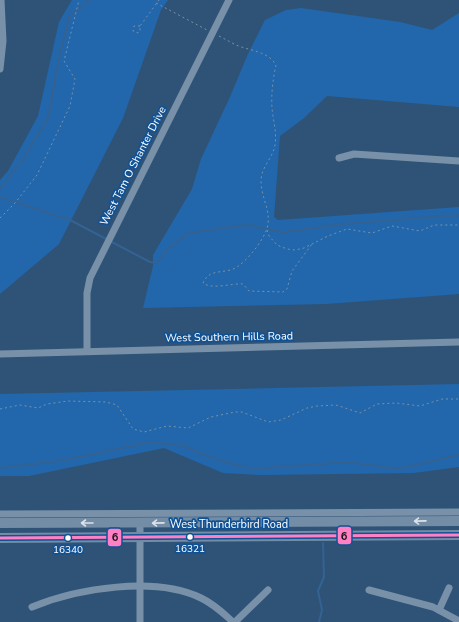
<svg xmlns="http://www.w3.org/2000/svg" width="459" height="622" font-family="'Nunito Sans',sans-serif">
<style>
.green{fill:#2267ab}
.lines{fill:none;stroke-linecap:round;stroke-linejoin:round}
.stream{stroke:#346292;stroke-width:2}
.path{stroke:#7891a9;stroke-width:1;stroke-dasharray:2 3;stroke-linecap:butt}
.minor{stroke:#7891a9;stroke-width:7}
.secondary{stroke:#738da6;stroke-width:10}
.bus-1-casing{stroke:#115295;stroke-width:6}
.bus-1{stroke:#ff80c5;stroke-width:3}
.oneway{stroke:#dce2e9}
.bus-dot{fill:#fff;stroke:#115295;stroke-width:1.5}
.labels{text-anchor:middle;dominant-baseline:central;stroke-width:3.5;stroke-linejoin:round;paint-order:stroke}
.bus-label{font-size:10px;fill:#fff;stroke:#115295}
.street-label{font-size:11px;fill:#fff;stroke:#115295}
.line-badge{stroke:#115295;stroke-width:1.5}
.pale-badge-label{font-size:11px;text-anchor:middle;font-weight:bold;fill:#111}
</style>
<rect width="100%" height="100%" fill="#2f5377"/>
<!-- green -->
<g class="green">
<polygon points="72,0 168,0 161,10 123,118 59,244 0,294 0,180 8,171 38,116 59,22"/>
<polygon points="301,8 400,22 432,30 459,13 459,107 327,96 304,118 280,136 274,217 278,220 459,207 459,294 326,304 143,308 153,266 153,255 192,189 201,159 229,99 248,54 265,20 286,10"/>
<polygon points="459,384 459,467 414,473 260,475 223,473 164,448 29,476 0,476 0,394"/>
</g>
<g class="lines">
<!-- stream -->
<g class="stream">
<polyline points="0,189 25,156 48,118 60,54 69,17 90,0"/>
<polyline points="0,197 70,220 150,262 157,263 167,250 188,233 246,225 284,232 342,224 459,215"/>
<polyline points="0,468 65,460 150,442 181,445 215,459 251,469 348,462 398,469 459,455"/>
<polyline points="319,622 322,610 318,591 324,577 323,543"/>
</g>
<!-- path -->
<g class="path">
<polyline points="156,3 207,30"/>
<polyline points="140,26 134,26 133,31 138,33 140,31 140,26 159,0"/>
<path d="M219,36c6,3 11,6 17,9 14,6 32,6 40,20 -3,14 -5,29 -4,43 1,12 5,24 3,37 -2,13 -14,22 -14,36 0,20 15,35 2,56 -6,11 -16,23 -26,30 -12,8 -27,0 -34,16 9,7 29,0 40,1l6,7 34,1 4,-3 5,-18 20,-27"/>
<polyline points="0,218 15,203 37,175 70,106 75,79 64,61 79,0"/>
<polyline points="267,230 269,236 277,245 287,249 295,250 304,248 328,236 347,229 372,233 392,226 420,231 434,225 459,225"/>
<polyline points="0,409 20,405 38,408 47,404 68,401 106,402 117,405 133,429 144,432 167,426 188,428 211,417 235,412 242,412 268,422 281,420 307,408 317,406 336,405 360,413 377,404 396,403 420,406 442,399 459,399"/>
</g>
<!-- minor -->
<g class="minor">
<polyline points="0,69 3,41 1,0"/>
<polyline points="339,158 354,154 459,161"/>
<polyline points="87,351 87,293 90,278 229,0"/>
<polyline points="0,354 459,342"/>
<polyline points="0,514 459,512"/>
<polyline points="369,590 433,607 459,621"/>
<path d="M32,607c46,-19 123,-31 169,-9 13,6 22,15 32,24"/>
<polyline points="439,610 449,588"/>
<polyline points="140,622 140,523"/>
<polyline points="235,622 268,590"/>
</g>
<!-- secondary -->
<g class="secondary">
<polyline points="0,523 459,521"/>
<polyline points="0,538 459,535"/>
</g>
<defs>
<polyline id="bus-1" points="0,538 459,535"/>
</defs>
<!-- bus-1 casing -->
<use href="#bus-1" class="bus-1-casing"/>
<!-- bus-1 -->
<use href="#bus-1" class="bus-1"/>
</g>
<!-- one-way arrows -->
<defs><path id="oneway-shaft" d="M-6 0H5M1.5-3L5.5 0L1.5 3" fill="none" stroke-width="1.6" stroke-linecap="round" stroke-linejoin="round"/></defs>
<g class="oneway">
<use href="#oneway-shaft" transform="translate(420 521) rotate(179)"/>
<use href="#oneway-shaft" transform="translate(87 523) rotate(180)"/>
<use href="#oneway-shaft" transform="translate(158 523) rotate(179)"/>
</g>
<!-- markers -->
<g class="bus-dot">
<circle cx="190" cy="537" r="3.5"/>
<circle cx="68" cy="538" r="3.5"/>
</g>
<g class="labels">
<!-- bus labels -->
<g class="bus-label">
<text x="190" y="549">16321</text>
<text x="68" y="550">16340</text>
</g>
<!-- street labels -->
<g class="street-label">
<text transform="translate(133 166) rotate(-63)">West Tam O Shanter Drive</text>
<text transform="translate(229 337) rotate(-1)">West Southern Hills Road</text>
<text x="229" y="524">West Thunderbird Road</text>
</g>
</g>
<g class="line-badge">
<rect x="337" y="526" width="15" height="19" rx="4" fill="#ff80c5"/>
<rect x="107" y="528" width="15" height="19" rx="4" fill="#ff80c5"/>
</g>
<g class="pale-badge-label">
<text x="344" y="540">6</text>
<text x="115" y="541">6</text>
</g>
</svg>
